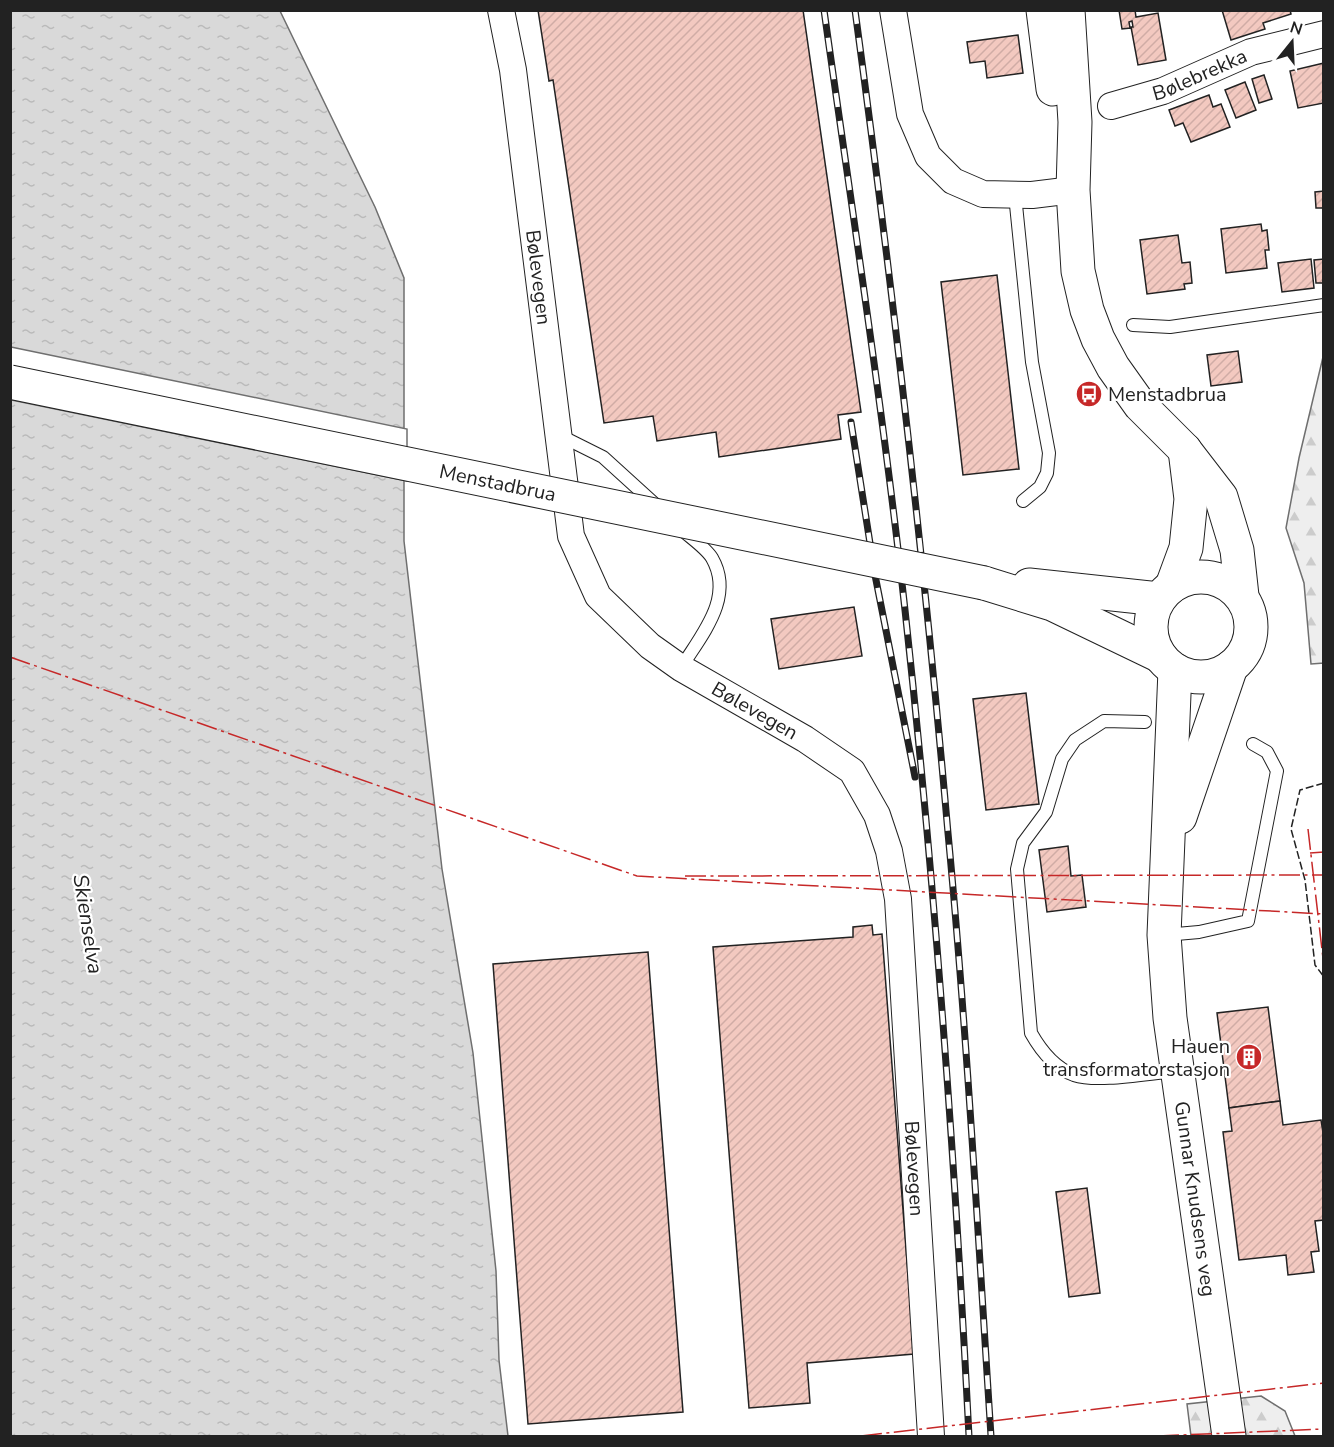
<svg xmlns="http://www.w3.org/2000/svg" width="1334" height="1447" font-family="'Nunito Sans',sans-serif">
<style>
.forest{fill:url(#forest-firs);stroke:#6f6f6f;stroke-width:1.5}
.water{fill:url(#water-ripples);stroke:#6f6f6f;stroke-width:1.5}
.pier{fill:#fff;stroke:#6f6f6f;stroke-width:1.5}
.building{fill:url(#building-hatch);stroke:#222;stroke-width:1.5}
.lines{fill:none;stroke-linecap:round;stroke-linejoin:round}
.lane-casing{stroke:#222;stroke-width:14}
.street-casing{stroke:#222;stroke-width:28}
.primary-casing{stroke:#222;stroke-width:35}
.lane{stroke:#fff;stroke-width:12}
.street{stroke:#fff;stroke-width:26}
.primary{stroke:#fff;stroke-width:33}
.rail-casing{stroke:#222;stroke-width:7}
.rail{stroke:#fff;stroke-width:4.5;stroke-dasharray:14;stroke-linecap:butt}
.primary-bridge-casing{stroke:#222;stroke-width:35;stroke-linecap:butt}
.primary-bridge{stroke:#fff;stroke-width:33}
.fence{stroke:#222;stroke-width:1.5;stroke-dasharray:8 3;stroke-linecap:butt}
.power{stroke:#c62828;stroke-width:1.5;stroke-dasharray:21 4.5 3 4.5;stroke-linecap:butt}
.labels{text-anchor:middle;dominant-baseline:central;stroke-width:4.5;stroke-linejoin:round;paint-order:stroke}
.street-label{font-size:20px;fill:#222;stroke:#fff}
.poi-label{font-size:20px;fill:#222;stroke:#fff;text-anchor:start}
.water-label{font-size:21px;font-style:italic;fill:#222;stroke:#fff}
</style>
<defs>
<pattern id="forest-firs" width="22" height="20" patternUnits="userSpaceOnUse" patternTransform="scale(1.5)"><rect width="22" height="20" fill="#eee"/><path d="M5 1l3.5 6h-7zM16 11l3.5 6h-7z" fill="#ccc"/></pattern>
<pattern id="water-ripples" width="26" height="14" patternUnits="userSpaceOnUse" patternTransform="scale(1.5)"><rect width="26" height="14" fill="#d9d9d9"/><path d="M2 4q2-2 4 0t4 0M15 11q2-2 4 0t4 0" fill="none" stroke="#bababa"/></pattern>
<pattern id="building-hatch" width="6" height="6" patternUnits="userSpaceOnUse" patternTransform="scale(1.5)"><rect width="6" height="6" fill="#f3c9c0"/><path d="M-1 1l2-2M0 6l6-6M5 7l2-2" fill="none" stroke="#d0aca5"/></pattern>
</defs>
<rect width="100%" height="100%" fill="#fff"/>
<!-- forest -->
<g class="forest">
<polygon points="1323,357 1324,663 1311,664 1304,583 1286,528 1299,458"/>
<polygon points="1261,1396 1285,1411 1295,1436 1191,1436 1187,1404"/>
</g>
<!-- water -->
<polygon class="water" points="10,11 280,11 375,207 404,278 404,541 442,869 473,1053 496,1271 499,1360 508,1436 11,1436"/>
<!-- pier -->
<polygon class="pier" points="11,347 407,429 407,481 11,400"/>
<!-- building -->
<g class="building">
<polygon points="538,10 803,10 861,412 838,415 841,439 719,457 716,432 657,441 653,416 604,423 553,80 549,81"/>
<polygon points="1119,10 1135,10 1136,17 1158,13 1166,60 1138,65 1131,27 1133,27 1132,21 1129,22 1130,28 1122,29"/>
<polygon points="1222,10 1290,10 1291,14 1263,23 1265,29 1231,40"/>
<polygon points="1018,35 1023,73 987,78 985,61 970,63 967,42"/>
<polygon points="1324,63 1324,103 1298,108 1290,71"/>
<polygon points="1264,75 1272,99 1259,103 1252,79"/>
<polygon points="1245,82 1256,110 1236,118 1225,90"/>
<polygon points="1209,95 1213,107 1221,104 1230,127 1191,142 1183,123 1175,126 1169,110"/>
<polygon points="1324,191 1324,208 1316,208 1315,192"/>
<polygon points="1261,224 1262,231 1267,230 1269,250 1265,250 1267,268 1226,273 1221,229"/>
<polygon points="1178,235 1182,263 1190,262 1192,283 1184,284 1185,289 1147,294 1140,240"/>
<polygon points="1311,259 1314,288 1282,292 1278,263"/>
<polygon points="1324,259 1324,283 1316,283 1314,260"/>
<polygon points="997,275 1019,469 963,475 941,282"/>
<polygon points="1238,351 1242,382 1211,386 1207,355"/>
<polygon points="854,607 862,656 779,669 771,619"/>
<polygon points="1026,693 1039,804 986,810 973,699"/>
<polygon points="1068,846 1071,876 1082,875 1086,907 1047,912 1039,850"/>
<polygon points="872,925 873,935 882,934 914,1354 807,1363 810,1403 749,1408 713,947 853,937 853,927"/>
<polygon points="648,952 683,1412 528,1424 493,964"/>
<polygon points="1268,1007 1280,1101 1229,1108 1217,1013"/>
<polygon points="1280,1101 1283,1125 1321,1120 1324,1139 1324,1220 1315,1221 1319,1251 1311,1252 1314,1272 1288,1275 1286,1255 1239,1260 1223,1132 1232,1131 1229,1108"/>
<polygon points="1087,1188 1100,1293 1069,1297 1056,1192"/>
</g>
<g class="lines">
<defs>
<g id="lane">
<polyline points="1015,195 1032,362 1049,453 1047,473 1040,487 1023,501"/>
<polyline points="1133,325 1170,327 1324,305"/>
<polyline points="559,435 603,457 658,507"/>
<path d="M681,668c20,-33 54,-70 31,-110 -6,-10 -21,-20 -31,-29"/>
<path d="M1145,722l-41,-1 -29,19 -13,19 -16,53 -23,31 -6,26 14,164c9,16 24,35 43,42 24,8 75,-2 102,-4"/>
<polyline points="1165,935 1199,932 1248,921 1277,771 1267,752 1253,744"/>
</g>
<g id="street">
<path id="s1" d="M501,10l12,60 58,466 27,60 52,50 31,22 124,71 47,32 25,44 12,36 9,48 33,537"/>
<polyline points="893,10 910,114 928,156 953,181 983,194 1032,195 1073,190"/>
<path id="s2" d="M1111,106l52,-15 88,-39 73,-18"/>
</g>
<g id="primary">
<polyline points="1043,10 1053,89"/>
<polyline points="1068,10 1075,122 1073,190 1078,271 1087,310 1098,339 1113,367 1140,405 1184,449 1221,497 1237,550 1242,596"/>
<circle cx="1201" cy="627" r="50"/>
<polyline points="984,583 1052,604 1160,656"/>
<polyline points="1029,585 1159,599"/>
<polyline points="1172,586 1186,548 1191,499 1185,450"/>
<path id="s3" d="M1175,670l-11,265 6,83 59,418"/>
<polyline points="1180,817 1231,667"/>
</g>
</defs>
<!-- lane casing -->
<use href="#lane" class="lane-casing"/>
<!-- street casing -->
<use href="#street" class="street-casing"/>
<!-- primary casing -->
<use href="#primary" class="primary-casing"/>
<!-- lane -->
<use href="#lane" class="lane"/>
<!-- street -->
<use href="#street" class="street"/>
<!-- primary -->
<use href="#primary" class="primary"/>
<defs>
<g id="rail">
<path d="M824,10c28,200 59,400 81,600 30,275 50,550 64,826"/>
<path d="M855,10c37,274 69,548 93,823 19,201 30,402 43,603"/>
<polyline points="851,422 875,575 915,777"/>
</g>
</defs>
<!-- rail casing -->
<use href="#rail" class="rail-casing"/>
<!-- rail -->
<use href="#rail" class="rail"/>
<defs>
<g id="primary-bridge">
<path id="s4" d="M10,382l974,201"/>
</g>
</defs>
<!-- primary-bridge casing -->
<use href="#primary-bridge" class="primary-bridge-casing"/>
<!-- primary-bridge -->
<use href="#primary-bridge" class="primary-bridge"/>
<!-- fence -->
<polyline class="fence" points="1324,783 1300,790 1291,829 1305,880 1315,965 1324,977"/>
<!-- power -->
<g class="power">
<polyline points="10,657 637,876 1324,914"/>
<polyline points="1308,829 1324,967"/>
<polyline points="1310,853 1324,852"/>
<polyline points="685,876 1324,875"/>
<polyline points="861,1436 1324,1383"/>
<polyline points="1158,1436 1324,1429"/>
</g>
</g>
<!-- icons -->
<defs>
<symbol id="bus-disc" viewBox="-11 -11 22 22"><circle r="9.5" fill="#c62828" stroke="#fff"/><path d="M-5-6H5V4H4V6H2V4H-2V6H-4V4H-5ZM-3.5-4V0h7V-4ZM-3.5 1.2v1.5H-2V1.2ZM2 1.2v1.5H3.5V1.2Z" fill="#fff"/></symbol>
<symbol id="building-disc" viewBox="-11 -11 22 22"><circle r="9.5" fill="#c62828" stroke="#fff"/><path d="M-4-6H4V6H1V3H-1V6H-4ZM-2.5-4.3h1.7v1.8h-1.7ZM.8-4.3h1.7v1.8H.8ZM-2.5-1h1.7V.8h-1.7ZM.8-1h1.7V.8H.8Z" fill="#fff"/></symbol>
</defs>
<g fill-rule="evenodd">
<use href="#bus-disc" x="1074" y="379" width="30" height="30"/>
<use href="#building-disc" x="1234" y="1042" width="30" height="30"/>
</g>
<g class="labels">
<!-- street labels -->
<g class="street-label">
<text stroke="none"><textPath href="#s2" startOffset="94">Bølebrekka</textPath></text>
<text stroke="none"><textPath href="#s1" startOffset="270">Bølevegen</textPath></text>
<text stroke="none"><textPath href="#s4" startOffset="498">Menstadbrua</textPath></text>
<text stroke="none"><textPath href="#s1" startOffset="792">Bølevegen</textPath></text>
<text stroke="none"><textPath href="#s1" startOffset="1314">Bølevegen</textPath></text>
<text stroke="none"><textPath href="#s3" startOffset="531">Gunnar Knudsens veg</textPath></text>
</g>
<!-- poi labels -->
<g class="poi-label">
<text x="1108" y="394">Menstadbrua</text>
<text x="1230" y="1046" text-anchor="end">Hauen<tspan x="1230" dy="23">transformatorstasjon</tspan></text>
</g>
<!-- water labels -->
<g class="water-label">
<text transform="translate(88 924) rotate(81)">Skienselva</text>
</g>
</g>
<!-- border -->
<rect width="1334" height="1447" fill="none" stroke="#222222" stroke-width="24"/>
<!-- north arrow -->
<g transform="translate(1292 42) rotate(18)" stroke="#ffffff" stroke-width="4.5" paint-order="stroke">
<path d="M0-4.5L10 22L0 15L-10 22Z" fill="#222222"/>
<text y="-9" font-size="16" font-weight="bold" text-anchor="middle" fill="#222222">N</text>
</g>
</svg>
